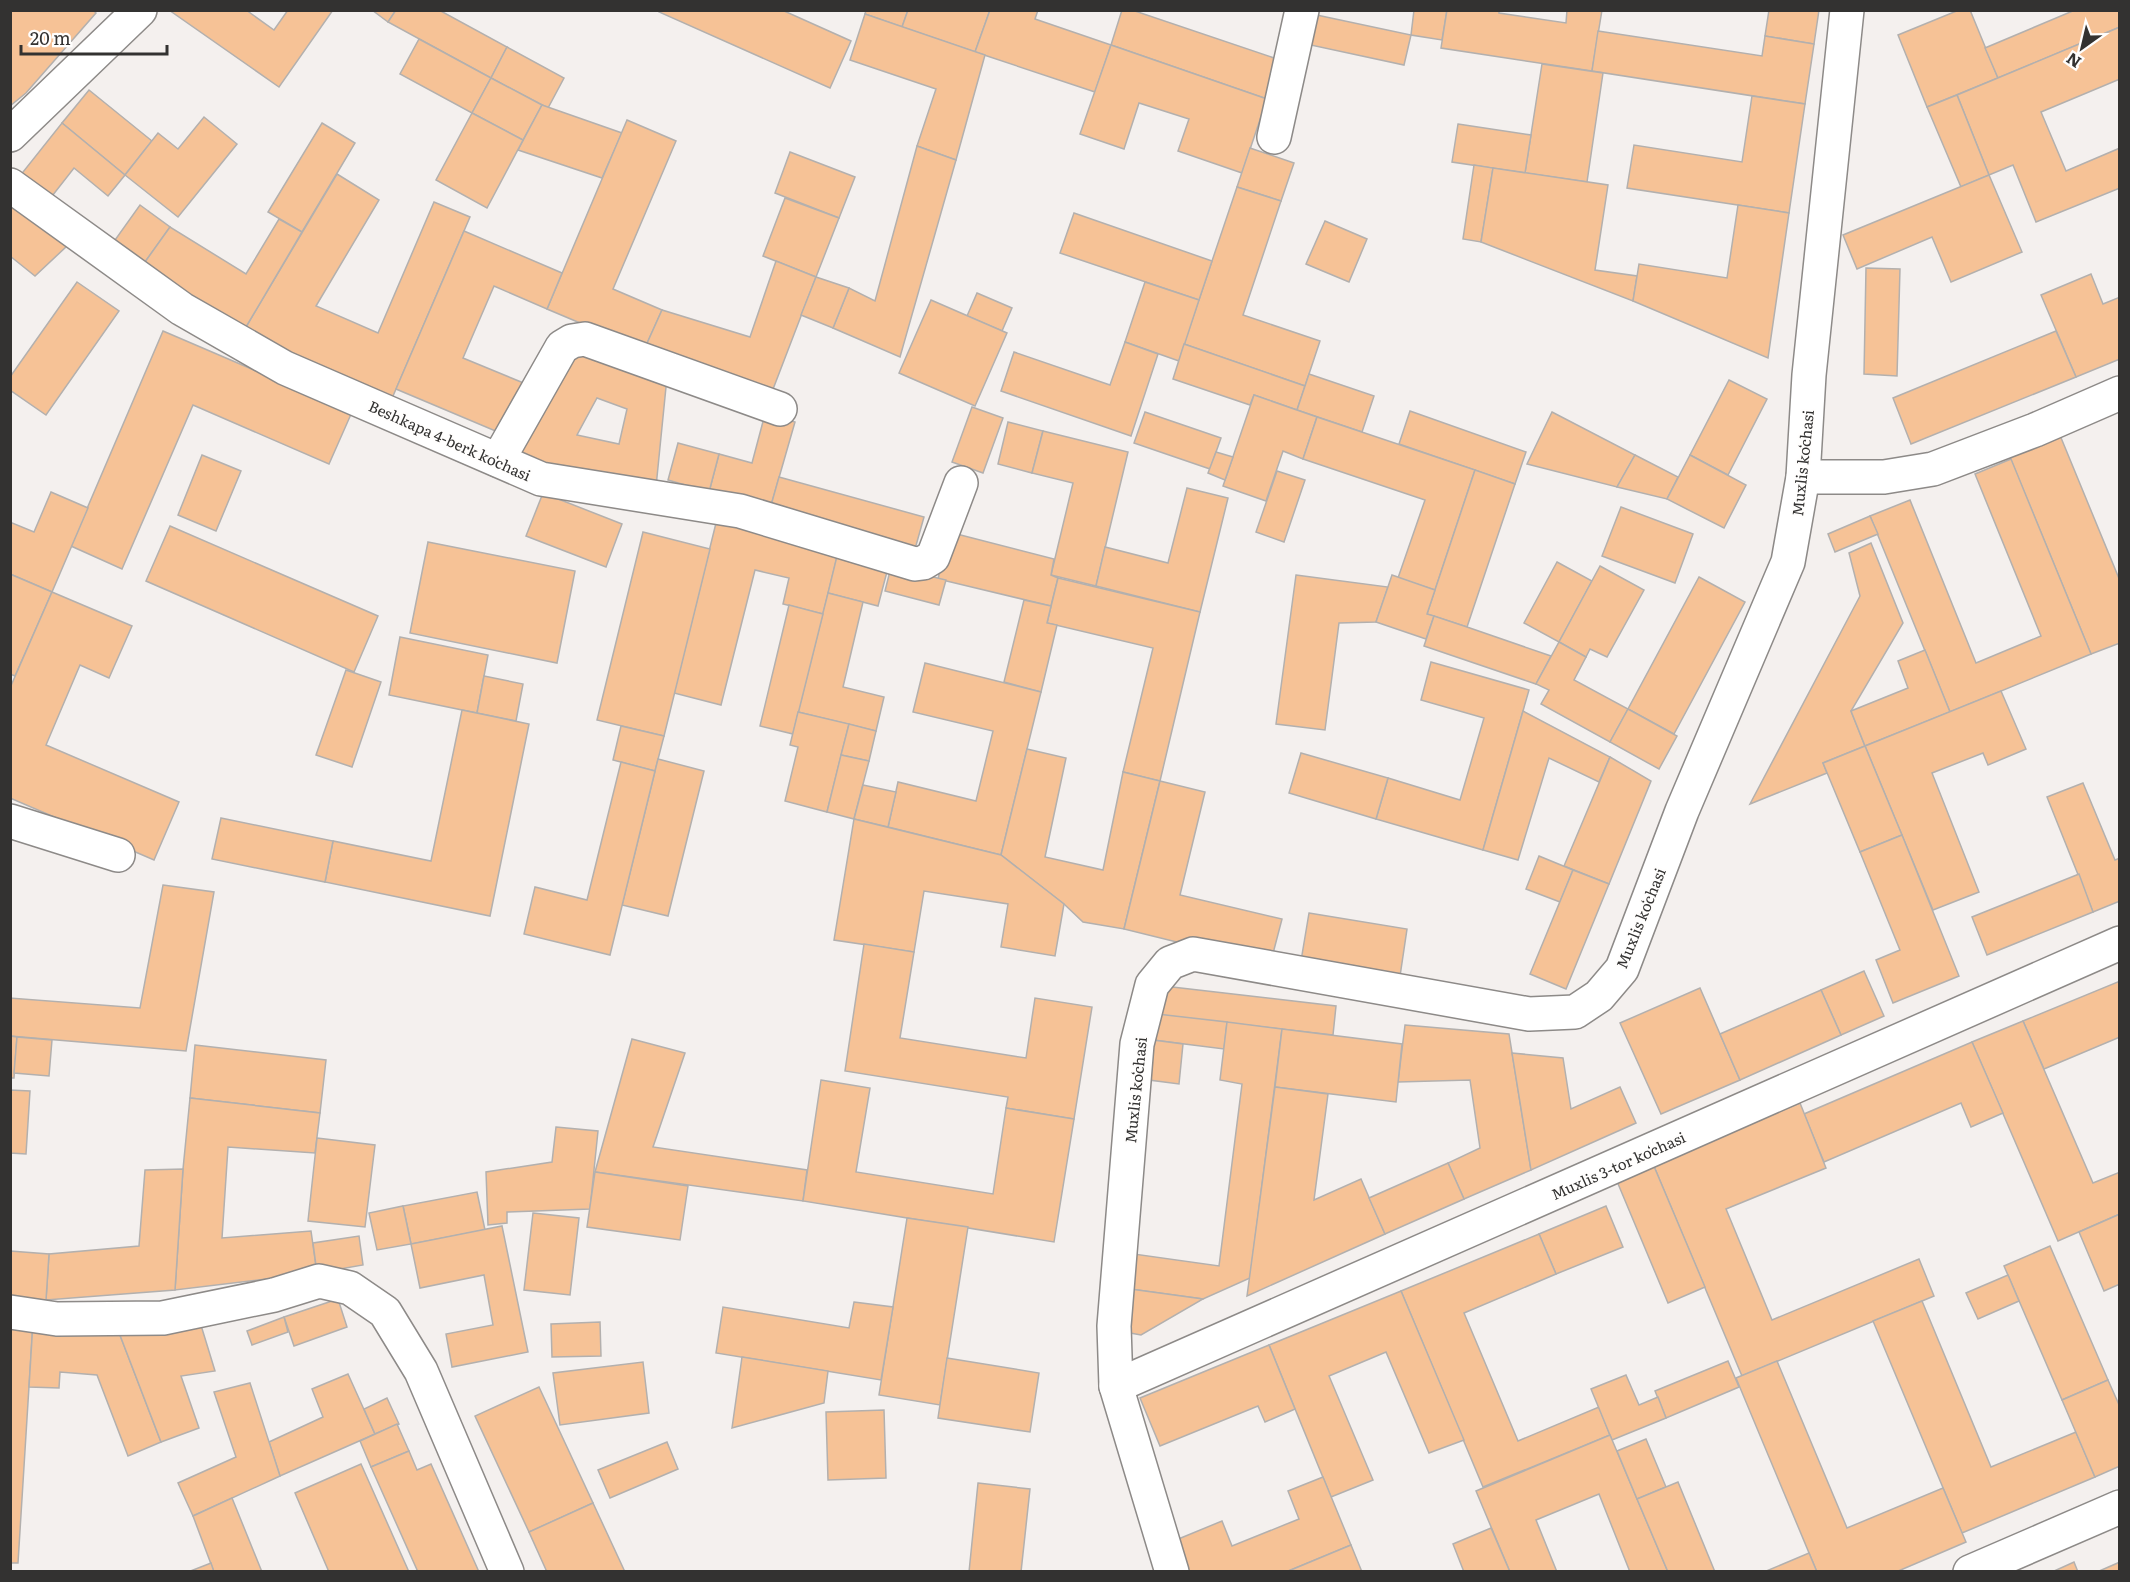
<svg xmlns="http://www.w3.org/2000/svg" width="2130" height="1582" font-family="Literata,serif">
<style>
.building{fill:#f6c296;stroke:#b3b0ae;stroke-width:1.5;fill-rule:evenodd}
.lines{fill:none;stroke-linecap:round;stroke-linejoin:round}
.minor-casing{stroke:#8d8a88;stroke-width:36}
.minor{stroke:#fff;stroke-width:33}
.labels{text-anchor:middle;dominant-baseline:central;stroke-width:4.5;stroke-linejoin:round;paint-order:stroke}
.street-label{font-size:15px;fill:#333231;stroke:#fffefd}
</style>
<rect width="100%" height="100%" fill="#f4f0ee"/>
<!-- building -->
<g class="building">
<polygon points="10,10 93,10 96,13 26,93 10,106"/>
<polygon points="169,10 246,10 274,30 288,10 333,10 279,87"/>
<polygon points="372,10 396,10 388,22"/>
<polygon points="396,10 439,10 507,47 491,78 388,22"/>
<polygon points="660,10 782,10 851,41 830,88 659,12"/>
<polygon points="866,10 908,10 902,27 865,14"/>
<polygon points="908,10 990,10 975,52 902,27"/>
<polygon points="990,10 1038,10 1035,19 1111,45 1095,92 975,52"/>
<polygon points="1122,10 1132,10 1280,60 1267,99 1111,45"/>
<polygon points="1414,10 1447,10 1442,40 1411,35"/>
<polygon points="1447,10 1499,10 1499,13 1566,23 1567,10 1602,10 1592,71 1441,48"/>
<polygon points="1769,10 1819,10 1814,44 1765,36"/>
<polygon points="1959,10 1970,10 1998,78 1927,107 1898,35"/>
<polygon points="2075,10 2120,10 2120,27 1998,78 1985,48"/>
<polygon points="865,14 985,55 956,160 917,146 936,89 850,60"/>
<polygon points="1312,14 1411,35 1404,65 1306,44"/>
<polygon points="2120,27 2120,79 2041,112 2066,171 2120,148 2120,188 2036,222 2013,165 1989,175 1957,95"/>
<polygon points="1598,31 1762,56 1765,36 1814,44 1805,104 1592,71"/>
<polygon points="419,39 491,78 472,113 400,74"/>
<polygon points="1111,45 1267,99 1242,173 1178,151 1189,119 1139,103 1124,149 1080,134"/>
<polygon points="507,47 564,78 548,108 491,78"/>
<polygon points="1542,64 1603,73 1587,182 1525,173"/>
<polygon points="491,78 542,105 523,140 472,113"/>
<polygon points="89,90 152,141 125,175 62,123"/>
<polygon points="1957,95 1989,175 1961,187 1927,107"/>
<polygon points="1752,96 1805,104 1789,213 1627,188 1634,145 1742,162"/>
<polygon points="542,105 622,133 602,178 518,150"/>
<polygon points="472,113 523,140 487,208 436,180"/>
<polygon points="204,117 237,144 178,217 125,175 158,133 178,149"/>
<polygon points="627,120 676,141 613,289 662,310 644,350 547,309"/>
<polygon points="62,123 125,175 108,196 74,168 49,200 19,177"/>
<polygon points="322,123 355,143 302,232 268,212"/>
<polygon points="1458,124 1531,135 1525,173 1452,162"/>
<polygon points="917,146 956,160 900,357 833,328 849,288 875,301"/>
<polygon points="1250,148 1294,163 1281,201 1237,187"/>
<polygon points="790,152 855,177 839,218 775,193"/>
<polygon points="1474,165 1493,168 1481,242 1463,239"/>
<polygon points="1493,168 1608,185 1595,270 1637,276 1633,301 1481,242"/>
<polygon points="337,174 379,200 316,306 378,333 434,202 470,217 390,403 243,332"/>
<polygon points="1989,175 2022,252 1951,282 1932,237 1857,269 1843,235"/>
<polygon points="1237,187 1281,201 1243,315 1320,341 1305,386 1184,344"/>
<polygon points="10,198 67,246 35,276 10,256"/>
<polygon points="785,198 839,218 816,277 763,256"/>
<polygon points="140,205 170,227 140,269 110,247"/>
<polygon points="1738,205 1789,213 1768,358 1633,301 1639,264 1727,278"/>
<polygon points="1074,213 1212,261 1199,300 1060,253"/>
<polygon points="279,219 302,232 243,332 140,269 170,227 246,274"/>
<polygon points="1325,221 1367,239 1349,282 1306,264"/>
<polygon points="464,231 562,273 547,309 494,286 463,358 526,384 505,435 396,389"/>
<polygon points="776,261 816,277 770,397 644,350 662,310 750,337"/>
<polygon points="1866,268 1900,269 1897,376 1864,374"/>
<polygon points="2091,274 2103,304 2120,297 2120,359 2076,377 2041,295"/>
<polygon points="816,277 849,288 833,328 801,315"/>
<polygon points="77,282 119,311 46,415 10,390 10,377"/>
<polygon points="1145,282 1199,300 1179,361 1125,342"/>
<polygon points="977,293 1012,308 1002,331 967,316"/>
<polygon points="931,300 1007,333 975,406 899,373"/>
<polygon points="163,331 352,412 329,464 193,405 122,569 71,546"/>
<polygon points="2056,331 2076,377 1911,444 1893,398"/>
<polygon points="1125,342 1158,354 1131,436 1001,391 1014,352 1110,385"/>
<polygon points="1184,344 1305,386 1297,410 1254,395 1250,405 1173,379"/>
<path d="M577,345l90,32 -11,110 -105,-16 -37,-22zM597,398l30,11 -8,35 -42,-9z"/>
<polygon points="1309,374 1374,396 1362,432 1297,410"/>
<polygon points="1729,380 1767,399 1728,475 1690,455"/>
<polygon points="1254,395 1317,417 1303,459 1283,451 1266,501 1223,486"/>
<polygon points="972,407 1003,418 983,473 952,462"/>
<polygon points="1410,411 1526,452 1515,484 1399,444"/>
<polygon points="1145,412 1221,438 1210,469 1134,443"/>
<polygon points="1552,412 1635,455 1617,487 1527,464"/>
<polygon points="765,414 795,422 770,509 709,492 719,454 752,463"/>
<polygon points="1317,417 1475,470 1435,590 1398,578 1425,500 1303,459"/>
<polygon points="1008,422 1043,431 1032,473 998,464"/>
<polygon points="2057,428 2120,581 2120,643 2091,654 2006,448"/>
<polygon points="1043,431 1128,452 1096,586 1051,575 1073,483 1032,473"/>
<polygon points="678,443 719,454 709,492 668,480"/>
<polygon points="1216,452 1233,457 1225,480 1208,473"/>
<polygon points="202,455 241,471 216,531 178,515"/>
<polygon points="1635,455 1678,477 1667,499 1617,487"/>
<polygon points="1690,455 1746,485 1724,528 1667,499"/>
<polygon points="2011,459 2091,654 1950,712 1870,516 1910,500 1976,663 2041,636 1975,474"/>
<polygon points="1475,470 1515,484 1467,627 1427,614"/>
<polygon points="1277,471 1305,480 1284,542 1256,532"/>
<polygon points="779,477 924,517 915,549 770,509"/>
<polygon points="1187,488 1228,498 1200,612 1096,586 1105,547 1168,563"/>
<polygon points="51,492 88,508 52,592 10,574 10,522 34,532"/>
<polygon points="543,493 622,524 606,567 526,536"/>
<polygon points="1621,507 1693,534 1675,583 1602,556"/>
<polygon points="718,515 840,545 823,614 783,604 789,578 755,570 721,705 674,693"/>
<polygon points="1870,516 1878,534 1835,552 1828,534"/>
<polygon points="170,526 378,616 354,672 146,581"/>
<polygon points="643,532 710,549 664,736 597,720"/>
<polygon points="949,532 1054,559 1051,575 1058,578 1051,606 938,579"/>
<polygon points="428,542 575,571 557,663 410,633"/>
<polygon points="1871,543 1903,623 1851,711 1865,746 1823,763 1827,773 1750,804 1860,596 1849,553"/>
<polygon points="838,552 889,564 878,606 828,593"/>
<polygon points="1557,562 1592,581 1559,642 1524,623"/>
<polygon points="1600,566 1644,590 1607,657 1590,649 1586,657 1559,642"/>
<polygon points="891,567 946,580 939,605 885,591"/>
<polygon points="10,574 52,592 15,676 10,674"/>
<polygon points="1296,575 1388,587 1376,622 1339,623 1325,730 1276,724"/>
<polygon points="1392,575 1435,590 1427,614 1434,616 1426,639 1376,622"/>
<polygon points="1699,577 1745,602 1674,734 1628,709"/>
<polygon points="1058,578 1200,612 1160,781 1123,772 1153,648 1047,623"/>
<polygon points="52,592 132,626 109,678 80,665 46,745 179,802 154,860 10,798 10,688"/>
<polygon points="828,593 863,602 843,687 884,697 876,731 798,712"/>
<polygon points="1024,600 1051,606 1047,623 1057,625 1041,692 1004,682"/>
<polygon points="789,605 823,614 793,734 760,726"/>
<polygon points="1434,616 1467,627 1551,656 1536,684 1424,646"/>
<polygon points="400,637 488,655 477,713 389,695"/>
<polygon points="1559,642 1586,657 1574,680 1628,709 1610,742 1541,704 1549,690 1536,684"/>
<polygon points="1925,650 1950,712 1865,746 1851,711 1908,688 1898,661"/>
<polygon points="1431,662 1529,690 1483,850 1376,819 1388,778 1460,800 1484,718 1421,700"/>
<polygon points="925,663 1041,692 1001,855 888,827 898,782 976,801 993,731 913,712"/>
<polygon points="346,670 381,682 352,767 316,755"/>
<polygon points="484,676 523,684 516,721 477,713"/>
<polygon points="2001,691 2026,749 1988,765 1983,753 1932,773 1979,892 1933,910 1865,746"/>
<polygon points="1628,709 1677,736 1659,769 1610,742"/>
<polygon points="462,710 529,724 490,916 325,882 333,841 431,861"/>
<polygon points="1523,711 1610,757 1599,782 1549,758 1518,860 1483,850"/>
<polygon points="798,712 849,724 827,812 785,801 798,747 790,745"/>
<polygon points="849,724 876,731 869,761 841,755"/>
<polygon points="621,726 664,736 655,771 613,760"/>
<polygon points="1865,746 1902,835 1860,852 1823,763"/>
<polygon points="1027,749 1066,758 1045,857 1103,870 1123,772 1160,781 1124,929 1083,922 1064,904 1001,855"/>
<polygon points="1301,753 1388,778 1376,819 1289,793"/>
<polygon points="841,755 869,761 854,819 827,812"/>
<polygon points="1610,757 1651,781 1609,884 1564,866"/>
<polygon points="658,759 704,771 668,916 622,905"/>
<polygon points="621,762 655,771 610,955 524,934 535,887 587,900"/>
<polygon points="1160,781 1205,792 1180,895 1282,919 1270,965 1124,929"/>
<polygon points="2083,783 2115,860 2120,858 2120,901 2093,912 2047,797"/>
<polygon points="863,785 896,792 888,827 854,819"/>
<polygon points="221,818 333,841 325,882 212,859"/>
<polygon points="854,819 1001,855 1064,904 1055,956 1001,947 1008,904 924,891 914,952 834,940"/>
<polygon points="1902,835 1959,976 1893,1003 1876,960 1900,950 1860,852"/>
<polygon points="1539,856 1573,870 1560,902 1526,889"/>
<polygon points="1573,870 1609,884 1566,989 1530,974"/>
<polygon points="2079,874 2093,912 1987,955 1972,917"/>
<polygon points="163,885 214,892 186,1051 10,1036 10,998 140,1008"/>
<polygon points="1309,913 1407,929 1399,983 1300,967"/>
<polygon points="864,944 914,952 900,1038 1026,1058 1035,998 1092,1007 1074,1119 1006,1108 1008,1097 845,1071"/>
<polygon points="1864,971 1884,1016 1841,1035 1821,990"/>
<polygon points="2120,981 2120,1037 2044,1069 2023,1021"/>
<polygon points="1155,985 1336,1006 1333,1035 1152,1014"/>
<polygon points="1700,988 1740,1080 1661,1114 1620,1023"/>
<polygon points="1821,990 1841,1035 1740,1080 1720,1034"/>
<polygon points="1157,1014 1227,1022 1224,1049 1153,1040"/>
<polygon points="2023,1021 2093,1183 2120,1172 2120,1214 2058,1241 1972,1042"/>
<polygon points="1227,1022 1282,1029 1250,1278 1203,1299 1123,1288 1127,1253 1219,1266 1242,1084 1220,1080"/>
<polygon points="1405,1025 1509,1034 1531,1170 1464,1199 1448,1163 1480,1148 1470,1080 1398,1082"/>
<polygon points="1282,1029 1402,1044 1396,1102 1275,1087"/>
<polygon points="10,1036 17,1037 14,1078 10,1078"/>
<polygon points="17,1037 52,1040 49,1076 14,1073"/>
<polygon points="632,1039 685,1053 653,1147 807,1170 803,1201 595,1172"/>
<polygon points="1153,1040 1183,1044 1179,1084 1149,1080"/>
<polygon points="1972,1042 2003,1113 1971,1127 1961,1103 1824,1162 1804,1114"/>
<polygon points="195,1045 326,1060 320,1113 190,1098"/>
<polygon points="1512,1053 1563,1058 1571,1109 1620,1087 1636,1123 1531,1170"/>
<polygon points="821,1080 870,1088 856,1172 993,1194 1006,1108 1074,1119 1054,1242 803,1201"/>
<polygon points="1275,1087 1328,1094 1314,1200 1361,1179 1385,1234 1247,1296"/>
<polygon points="10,1090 30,1091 26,1154 10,1153"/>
<polygon points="190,1098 320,1113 315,1153 228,1147 222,1238 311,1231 317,1273 175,1290 183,1169"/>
<polygon points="1800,1103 1826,1168 1726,1209 1772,1320 1919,1259 1934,1296 1742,1376 1653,1164"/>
<polygon points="556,1127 598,1131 590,1209 507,1212 507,1223 488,1225 486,1172 552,1162"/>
<polygon points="317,1138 375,1145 365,1227 308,1221"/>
<polygon points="1448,1163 1464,1199 1385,1234 1369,1198"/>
<polygon points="1653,1164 1705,1287 1668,1303 1616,1179"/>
<polygon points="183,1169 175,1290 46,1300 49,1254 139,1246 145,1170"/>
<polygon points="595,1172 688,1186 680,1240 587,1227"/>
<polygon points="477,1192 485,1230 411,1244 403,1206"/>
<polygon points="403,1206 411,1244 377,1250 369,1213"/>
<polygon points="1606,1206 1623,1247 1556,1274 1539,1234"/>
<polygon points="533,1213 579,1218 570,1295 524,1290"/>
<polygon points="2120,1214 2120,1284 2104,1291 2079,1232"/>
<polygon points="907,1218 968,1227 940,1405 879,1395"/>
<polygon points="502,1226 528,1352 452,1367 446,1334 493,1325 484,1275 420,1288 411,1244"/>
<polygon points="1539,1234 1556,1274 1464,1313 1518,1441 1599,1407 1610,1435 1483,1487 1401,1291"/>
<polygon points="359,1236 363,1265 317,1273 313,1243"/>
<polygon points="2050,1246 2108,1380 2062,1400 2004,1266"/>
<polygon points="10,1251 49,1254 46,1300 10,1298"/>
<polygon points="2008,1275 2019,1301 1978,1319 1966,1293"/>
<polygon points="1123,1288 1203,1299 1141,1335 1125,1332"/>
<polygon points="1401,1291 1464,1440 1429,1453 1386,1352 1329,1376 1373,1480 1331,1497 1269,1345"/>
<polygon points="338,1299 347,1327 294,1346 284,1317"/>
<polygon points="1922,1301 1991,1467 2076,1432 2095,1477 1962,1533 1873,1321"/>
<polygon points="854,1302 893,1307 881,1380 716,1353 723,1307 849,1328"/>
<polygon points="284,1317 288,1332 252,1345 247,1331"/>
<polygon points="10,1320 33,1322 18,1563 10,1563"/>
<polygon points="33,1322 118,1330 161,1442 128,1456 97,1375 60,1372 59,1388 29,1387"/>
<polygon points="200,1322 215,1371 181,1376 199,1428 161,1442 118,1330"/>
<polygon points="600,1322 601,1356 552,1357 551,1324"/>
<polygon points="1269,1345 1295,1409 1265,1422 1258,1406 1160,1446 1140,1398"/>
<polygon points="742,1357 828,1371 824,1403 732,1428"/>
<polygon points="947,1358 1039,1373 1030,1432 938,1418"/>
<polygon points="1728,1361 1739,1387 1666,1418 1655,1391"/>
<polygon points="1777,1361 1847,1528 1943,1488 1966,1542 1896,1572 1817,1572 1736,1378"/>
<polygon points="643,1362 649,1413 560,1425 553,1373"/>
<polygon points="348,1374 375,1434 280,1476 269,1442 323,1417 312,1389"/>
<polygon points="1626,1375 1639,1405 1658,1397 1666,1418 1612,1440 1591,1389"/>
<polygon points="2108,1380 2120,1407 2120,1466 2095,1477 2062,1400"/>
<polygon points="250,1383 280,1476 193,1516 178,1483 236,1457 214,1392"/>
<polygon points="539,1387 593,1503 529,1532 475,1416"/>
<polygon points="387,1398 399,1424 375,1434 364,1409"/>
<polygon points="884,1410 886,1478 828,1480 826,1412"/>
<polygon points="397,1424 409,1451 371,1467 360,1441"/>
<polygon points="1610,1435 1668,1572 1630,1572 1599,1494 1536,1520 1557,1572 1510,1572 1476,1491"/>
<polygon points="1646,1439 1666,1487 1637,1499 1617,1451"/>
<polygon points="667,1442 678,1469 610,1498 598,1470"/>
<polygon points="409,1451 417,1470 431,1464 479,1572 418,1572 371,1467"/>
<polygon points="361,1464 409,1572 329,1572 295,1493"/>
<polygon points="1323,1477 1351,1545 1286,1572 1189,1572 1176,1540 1222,1521 1232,1546 1299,1519 1288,1491"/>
<polygon points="1678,1482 1715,1572 1668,1572 1637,1499"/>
<polygon points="978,1483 1030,1489 1021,1572 969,1572"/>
<polygon points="232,1498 262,1572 214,1572 193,1516"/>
<polygon points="593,1503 625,1572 547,1572 529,1532"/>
<polygon points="1491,1528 1510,1572 1464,1572 1453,1544"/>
<polygon points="1351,1545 1362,1572 1286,1572"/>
<polygon points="1809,1553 1817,1572 1764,1572"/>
<polygon points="2074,1562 2078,1572 2052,1572"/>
<polygon points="2120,1562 2120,1572 2097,1572"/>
<polygon points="211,1563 214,1572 188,1572"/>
</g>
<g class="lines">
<defs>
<g id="minor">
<polyline points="10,135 140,10"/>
<polyline points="1274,137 1302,10"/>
<polyline points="10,185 182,309 285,368 541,479 740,511 915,564 923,563 933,557 961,483"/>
<polyline points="498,460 562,347 572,341 585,339 780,409"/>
<polyline points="1803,477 1884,477 1933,469 2035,430 2120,393"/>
<polyline points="10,821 118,855"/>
<polyline points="10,1312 57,1319 163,1318 274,1295 319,1281 350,1288 385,1312 421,1371 507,1572"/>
<polyline points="1116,1386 2120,943"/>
<polyline points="1172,1572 1116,1386 1114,1326 1137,1044 1152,985 1170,963 1193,954 1529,1014 1575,1012 1599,996 1622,969 1682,811 1788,562 1803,477 1809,375 1847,10"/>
<polyline points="1970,1572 2120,1507"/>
</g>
</defs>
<!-- minor casing -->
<use href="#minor" class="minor-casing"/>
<!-- minor -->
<use href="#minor" class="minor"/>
</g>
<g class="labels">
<!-- street labels -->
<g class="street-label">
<text transform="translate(450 440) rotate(24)">Beshkapa 4-berk koʻchasi</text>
<text transform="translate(1802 463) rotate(-84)">Muxlis koʻchasi</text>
<text transform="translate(1640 918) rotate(-68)">Muxlis koʻchasi</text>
<text transform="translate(1135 1090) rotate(-84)">Muxlis koʻchasi</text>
<text transform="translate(1618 1165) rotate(-24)">Muxlis 3-tor koʻchasi</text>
</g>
</g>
<!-- border -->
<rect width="2130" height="1582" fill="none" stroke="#333231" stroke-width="24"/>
<!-- north arrow -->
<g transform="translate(2082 48) rotate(214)" stroke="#fffefd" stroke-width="4.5" paint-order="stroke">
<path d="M0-4.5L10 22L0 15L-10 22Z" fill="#333231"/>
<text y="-9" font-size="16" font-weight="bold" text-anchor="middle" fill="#333231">N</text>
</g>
<!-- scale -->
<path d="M21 45v9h146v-9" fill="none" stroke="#333231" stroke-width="3"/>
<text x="30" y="45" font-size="18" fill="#333231" stroke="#fffefd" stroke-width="4.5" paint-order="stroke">20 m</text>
</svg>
